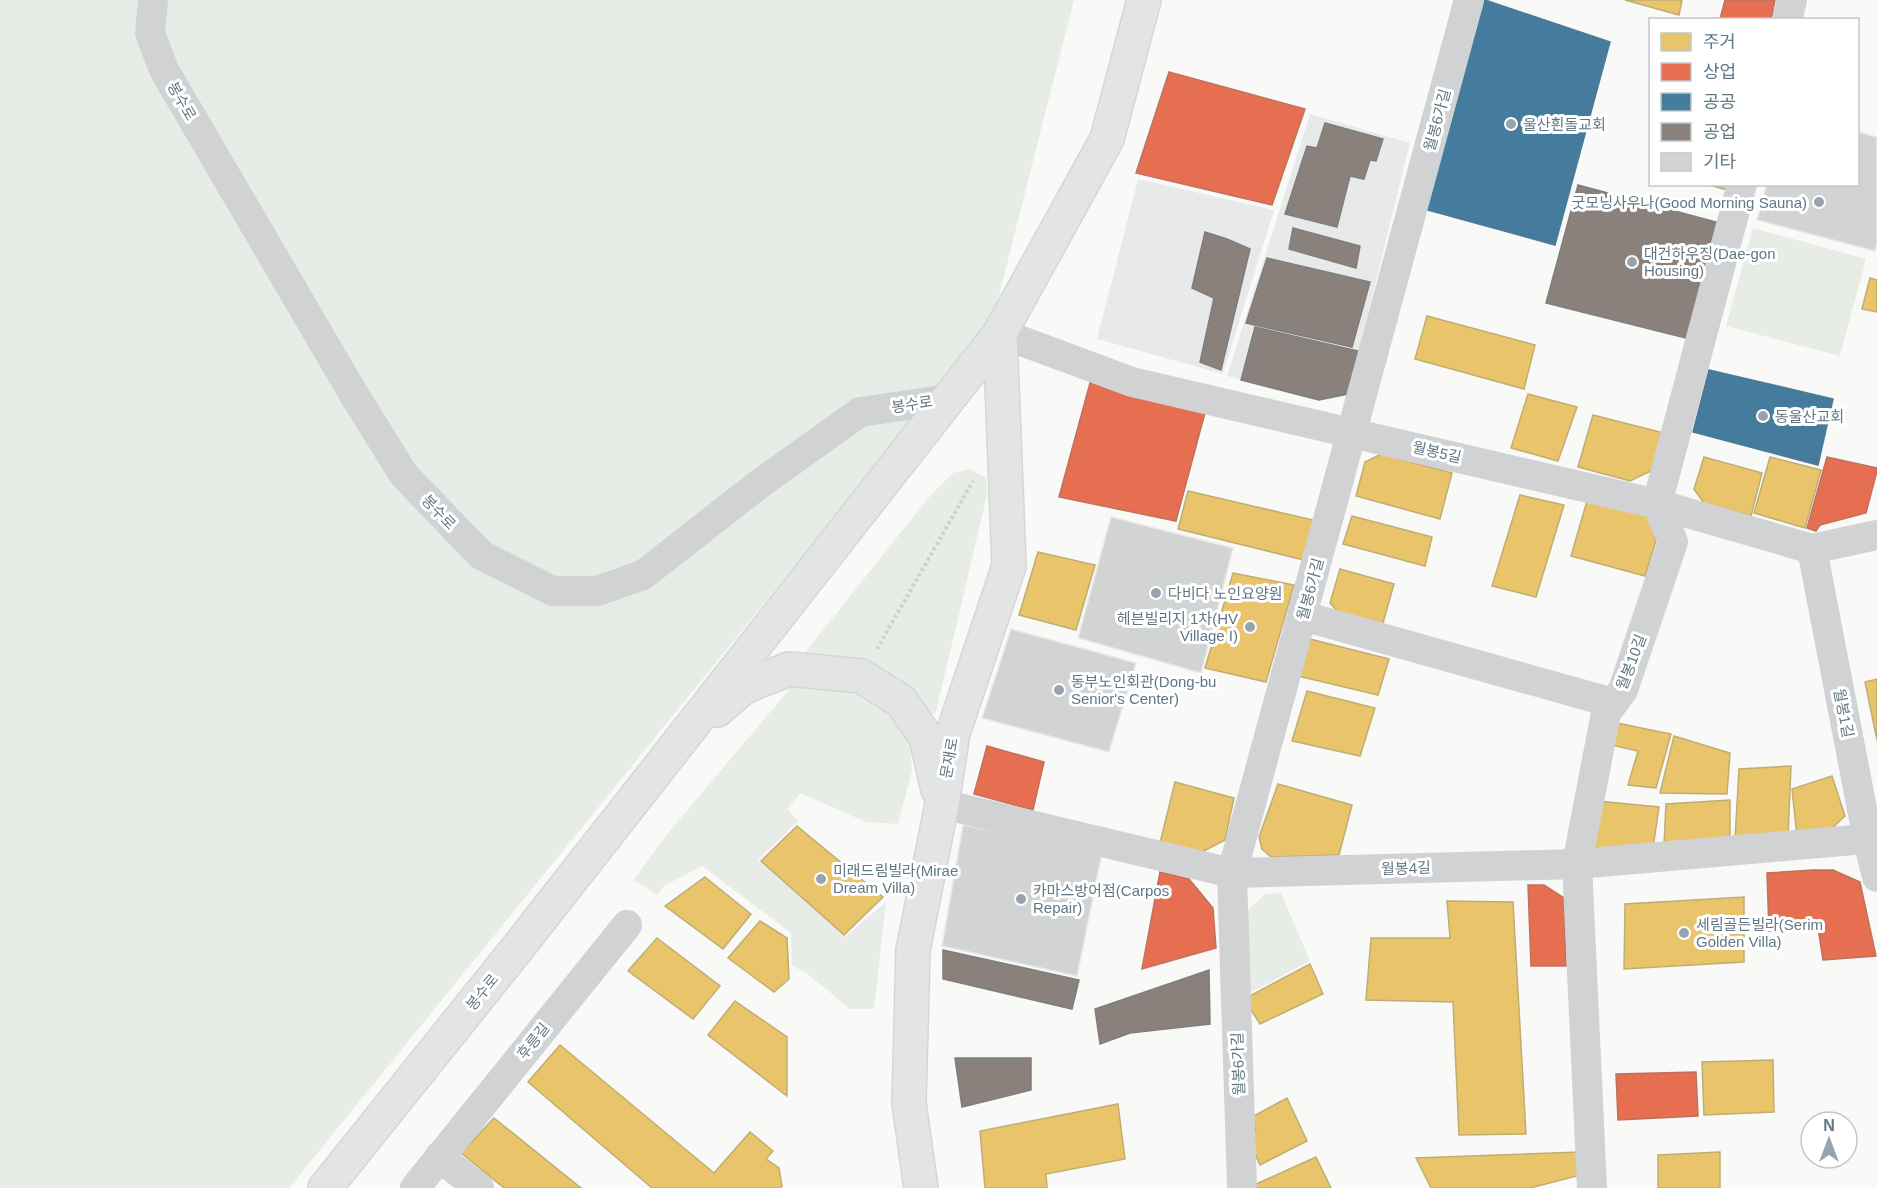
<svg xmlns="http://www.w3.org/2000/svg" width="1877" height="1188" font-family="Helvetica,'Noto Sans KR',sans-serif">
<style>
.built{fill:#e8eaea}
.green{fill:#e8ece6}
.homes{fill:#e9c46a;stroke:#c0ad72;stroke-width:1.5}
.shops{fill:#e76f51;stroke:#bf7160;stroke-width:1.5}
.public{fill:#457b9d;stroke:#4e7a96;stroke-width:1.5}
.industry{fill:#8a817c;stroke:#7e7e7e;stroke-width:1.5}
.building{fill:#d2d4d4;stroke:#e8e8e8;stroke-width:1.5}
.lines{fill:none;stroke-linecap:round;stroke-linejoin:round}
.secondary-casing{stroke:#d5d7d7;stroke-width:36}
.path{stroke:#cecfd0;stroke-width:4;stroke-dasharray:3 3;stroke-linecap:butt}
.street{stroke:#d1d2d3;stroke-width:30}
.secondary{stroke:#e3e4e4;stroke-width:33}
.poi-dot{fill:#97a4ad;stroke:#fff;stroke-width:2}
.labels{text-anchor:middle;dominant-baseline:central;stroke-width:6;stroke-linejoin:round;paint-order:stroke}
.street-label{font-size:15px;fill:#627784;stroke:#fff}
.poi-label{font-size:15px;fill:#627784;stroke:#fff;text-anchor:start}
</style>
<rect width="100%" height="100%" fill="#f9f9f8"/>
<!-- built -->
<g class="built">
<polygon points="1310,114 1410,143 1348,394 1319,400 1227,376"/>
<polygon points="1138,179 1274,210 1223,374 1097,339"/>
</g>
<!-- green -->
<g class="green">
<polygon points="0,0 1074,0 992,323 289,1188 0,1188"/>
<polygon points="1753,228 1866,259 1840,356 1726,326"/>
<polygon points="970,469 986,478 987,495 936,712 929,715 887,672 843,657 800,659 931,495 953,473"/>
<polygon points="793,685 843,685 890,704 909,729 912,770 898,824 866,822 800,793 787,809 798,821 758,860 845,937 886,902 874,1009 850,1009 805,972 792,966 791,933 702,866 664,886 657,895 634,880 663,839"/>
<polygon points="1281,893 1310,961 1244,996 1247,911 1265,894"/>
</g>
<!-- homes -->
<g class="homes">
<polygon points="1625,0 1682,0 1679,15"/>
<polygon points="1706,184 1729,184 1727,190"/>
<polygon points="1870,278 1877,280 1877,312 1862,309"/>
<polygon points="1427,316 1535,345 1524,389 1415,359"/>
<polygon points="1528,394 1577,407 1558,461 1511,448"/>
<polygon points="1593,415 1664,433 1655,469 1630,481 1578,467"/>
<polygon points="1381,454 1452,473 1440,519 1356,496 1365,462"/>
<polygon points="1704,457 1762,473 1751,516 1704,503 1694,489"/>
<polygon points="1770,457 1821,470 1805,528 1754,513"/>
<polygon points="1188,491 1313,520 1304,560 1178,529"/>
<polygon points="1520,495 1564,505 1536,597 1492,586"/>
<polygon points="1587,501 1650,516 1656,541 1645,576 1571,556"/>
<polygon points="1352,516 1432,537 1425,566 1343,544"/>
<polygon points="1038,552 1095,565 1076,630 1019,615"/>
<polygon points="1340,569 1394,584 1381,630 1344,618 1330,603"/>
<polygon points="1233,573 1294,585 1266,682 1205,668"/>
<polygon points="1310,639 1389,659 1378,695 1298,676"/>
<polygon points="1877,679 1877,740 1865,682"/>
<polygon points="1307,691 1375,708 1360,756 1292,741"/>
<polygon points="1617,723 1671,734 1656,788 1628,785 1638,751 1607,744"/>
<polygon points="1674,736 1730,753 1727,794 1660,793"/>
<polygon points="1791,766 1788,836 1735,840 1739,769"/>
<polygon points="1832,776 1845,816 1827,833 1797,836 1792,789"/>
<polygon points="1175,782 1234,798 1225,840 1200,853 1160,843"/>
<polygon points="1278,784 1352,805 1339,855 1271,857 1262,849 1259,837"/>
<polygon points="1730,800 1730,842 1664,845 1666,804"/>
<polygon points="1597,801 1659,807 1653,848 1601,852 1590,841"/>
<polygon points="797,826 883,897 844,935 761,861"/>
<polygon points="705,877 751,914 723,949 665,906"/>
<polygon points="1744,897 1744,962 1624,969 1625,904"/>
<polygon points="1447,901 1513,902 1526,1134 1459,1135 1453,1002 1366,1000 1371,938 1450,938"/>
<polygon points="760,921 787,938 789,979 774,992 728,958"/>
<polygon points="657,938 720,986 693,1019 628,971"/>
<polygon points="1310,964 1323,994 1260,1024 1244,999"/>
<polygon points="735,1001 787,1037 787,1096 708,1035"/>
<polygon points="560,1045 714,1173 750,1132 773,1151 766,1159 779,1168 782,1186 780,1188 652,1188 528,1082"/>
<polygon points="1773,1060 1774,1112 1704,1115 1702,1062"/>
<polygon points="1287,1098 1307,1141 1260,1165 1246,1134 1256,1129 1250,1118"/>
<polygon points="1118,1104 1125,1159 1046,1174 1047,1188 985,1188 980,1131"/>
<polygon points="494,1118 581,1188 504,1188 461,1153"/>
<polygon points="1580,1152 1577,1176 1530,1188 1431,1188 1416,1158"/>
<polygon points="1720,1152 1720,1188 1658,1188 1658,1155"/>
<polygon points="1316,1157 1331,1188 1254,1188 1254,1185"/>
</g>
<!-- shops -->
<g class="shops">
<polygon points="1725,0 1775,0 1771,20 1720,19"/>
<polygon points="1169,72 1305,109 1272,205 1136,173"/>
<polygon points="1090,383 1206,409 1176,521 1059,497"/>
<polygon points="1827,457 1877,468 1877,471 1866,513 1820,525 1816,531 1807,528"/>
<polygon points="987,746 1044,762 1033,810 974,794"/>
<polygon points="1813,870 1833,870 1860,882 1876,956 1823,960 1818,928 1769,931 1767,873"/>
<polygon points="1160,872 1189,879 1213,908 1216,948 1142,969"/>
<polygon points="1528,885 1544,885 1564,898 1566,966 1531,966"/>
<polygon points="1696,1072 1698,1116 1618,1120 1616,1074"/>
</g>
<!-- public -->
<g class="public">
<polygon points="1466,0 1485,0 1610,42 1555,245 1413,206"/>
<polygon points="1709,370 1833,399 1818,465 1693,432"/>
</g>
<!-- industry -->
<g class="industry">
<polygon points="1325,123 1383,139 1376,161 1370,160 1364,179 1350,176 1337,227 1285,214 1307,146 1317,148"/>
<polygon points="1578,185 1716,222 1690,339 1546,303"/>
<polygon points="1293,228 1360,246 1356,268 1289,249"/>
<polygon points="1205,232 1227,239 1250,249 1221,370 1200,362 1214,298 1192,288"/>
<polygon points="1267,258 1370,282 1352,347 1246,323"/>
<polygon points="1255,327 1358,351 1348,394 1319,400 1241,380"/>
<polygon points="943,950 1079,980 1072,1009 943,979"/>
<polygon points="1209,970 1210,1024 1130,1033 1100,1044 1095,1009"/>
<polygon points="955,1058 1031,1058 1031,1090 962,1107"/>
</g>
<!-- building -->
<g class="building">
<polygon points="1858,132 1877,137 1877,243 1875,251 1757,220 1767,184 1858,184"/>
<polygon points="1111,517 1233,548 1201,673 1078,638"/>
<polygon points="1011,629 1136,663 1109,752 982,718"/>
<polygon points="963,825 1102,853 1077,976 942,946"/>
</g>
<g class="lines">
<defs>
<g id="secondary">
<polyline points="717,710 744,687 789,669 861,676 901,701 926,737 938,790"/>
<polyline points="325,1188 516,950 1000,333 1107,139 1144,0"/>
<polyline points="921,1188 909,1103 913,950 942,804 953,733 1009,566 1000,333"/>
</g>
</defs>
<!-- secondary casing -->
<use href="#secondary" class="secondary-casing"/>
<!-- path -->
<polyline class="path" points="877,649 973,481"/>
<!-- street -->
<g class="street">
<polyline points="153,0 150,33 164,70 353,393 404,475 481,555 553,591 597,591 643,575 758,485 860,412 949,399"/>
<polyline points="1787,20 1792,0"/>
<polyline points="1000,333 1132,382 1657,504 1812,549 1877,535"/>
<polyline points="1812,549 1868,840 1877,877"/>
<polyline points="1303,616 1613,703"/>
<polyline points="942,804 1232,873 1577,864 1877,838"/>
<polyline points="439,1157 479,1188"/>
<polyline points="415,1188 627,925"/>
<polyline points="1242,1188 1232,873 1469,0"/>
<polyline points="1592,1188 1577,864 1606,713 1623,690 1673,542 1657,504 1742,184"/>
</g>
<!-- secondary -->
<use href="#secondary" class="secondary"/>
</g>
<!-- markers -->
<g class="poi-dot">
<circle cx="1511" cy="124" r="6"/>
<circle cx="1819" cy="202" r="6"/>
<circle cx="1632" cy="262" r="6"/>
<circle cx="1763" cy="416" r="6"/>
<circle cx="1156" cy="593" r="6"/>
<circle cx="1250" cy="627" r="6"/>
<circle cx="1059" cy="690" r="6"/>
<circle cx="821" cy="879" r="6"/>
<circle cx="1021" cy="899" r="6"/>
<circle cx="1684" cy="933" r="6"/>
</g>
<g class="labels">
<!-- street labels -->
<g class="street-label">
<text transform="translate(182 101) rotate(60)">봉수로</text>
<text transform="translate(1437 120) rotate(-75)">월봉6가길</text>
<text transform="translate(912 404) rotate(-9)">봉수로</text>
<text transform="translate(1437 452) rotate(13)">월봉5길</text>
<text transform="translate(439 512) rotate(46)">봉수로</text>
<text transform="translate(1310 589) rotate(-75)">월봉6가길</text>
<text transform="translate(1631 662) rotate(-69)">월봉10길</text>
<text transform="translate(1844 713) rotate(79)">월봉1길</text>
<text transform="translate(949 758) rotate(-80)">문재로</text>
<text transform="translate(1406 868) rotate(-2)">월봉4길</text>
<text transform="translate(482 992) rotate(-51)">봉수로</text>
<text transform="translate(533 1041) rotate(-51)">후릉길</text>
<text transform="translate(1238 1064) rotate(-92)">월봉6가길</text>
</g>
<!-- poi labels -->
<g class="poi-label">
<text x="1523" y="124">울산흰돌교회</text>
<text x="1807" y="202" text-anchor="end">굿모닝사우나(Good Morning Sauna)</text>
<text x="1644" y="253">대건하우징(Dae-gon<tspan x="1644" dy="17">Housing)</tspan></text>
<text x="1775" y="416">동울산교회</text>
<text x="1168" y="593">다비다 노인요양원</text>
<text x="1238" y="618" text-anchor="end">헤븐빌리지 1차(HV<tspan x="1238" dy="17">Village I)</tspan></text>
<text x="1071" y="681">동부노인회관(Dong-bu<tspan x="1071" dy="17">Senior's Center)</tspan></text>
<text x="833" y="870">미래드림빌라(Mirae<tspan x="833" dy="17">Dream Villa)</tspan></text>
<text x="1033" y="890">카마스방어점(Carpos<tspan x="1033" dy="17">Repair)</tspan></text>
<text x="1696" y="924">세림골든빌라(Serim<tspan x="1696" dy="17">Golden Villa)</tspan></text>
</g>
</g>
<!-- legend -->
<rect x="1649" y="18" width="210" height="168" fill="#ffffff" stroke="#c0c9ce" stroke-width="1.5"/>
<rect x="1661" y="33" width="30" height="18" fill="#e9c46a" stroke="#c0c9ce" stroke-width="1.5"/>
<text x="1703" y="48" font-size="18" fill="#627784">주거</text>
<rect x="1661" y="63" width="30" height="18" fill="#e76f51" stroke="#c0c9ce" stroke-width="1.5"/>
<text x="1703" y="78" font-size="18" fill="#627784">상업</text>
<rect x="1661" y="93" width="30" height="18" fill="#457b9d" stroke="#c0c9ce" stroke-width="1.5"/>
<text x="1703" y="108" font-size="18" fill="#627784">공공</text>
<rect x="1661" y="123" width="30" height="18" fill="#8a817c" stroke="#c0c9ce" stroke-width="1.5"/>
<text x="1703" y="138" font-size="18" fill="#627784">공업</text>
<rect x="1661" y="153" width="30" height="18" fill="#d2d4d4" stroke="#c0c9ce" stroke-width="1.5"/>
<text x="1703" y="168" font-size="18" fill="#627784">기타</text>
<!-- north arrow -->
<g transform="translate(1829 1140)"><circle r="28" fill="#ffffff" stroke="#c0c9ce" stroke-width="1.5"/>
<path d="M0-4.5L10 22L0 15L-10 22Z" fill="#97a4ad"/>
<text y="-9" font-size="16" font-weight="bold" text-anchor="middle" fill="#627784">N</text>
</g>
</svg>
